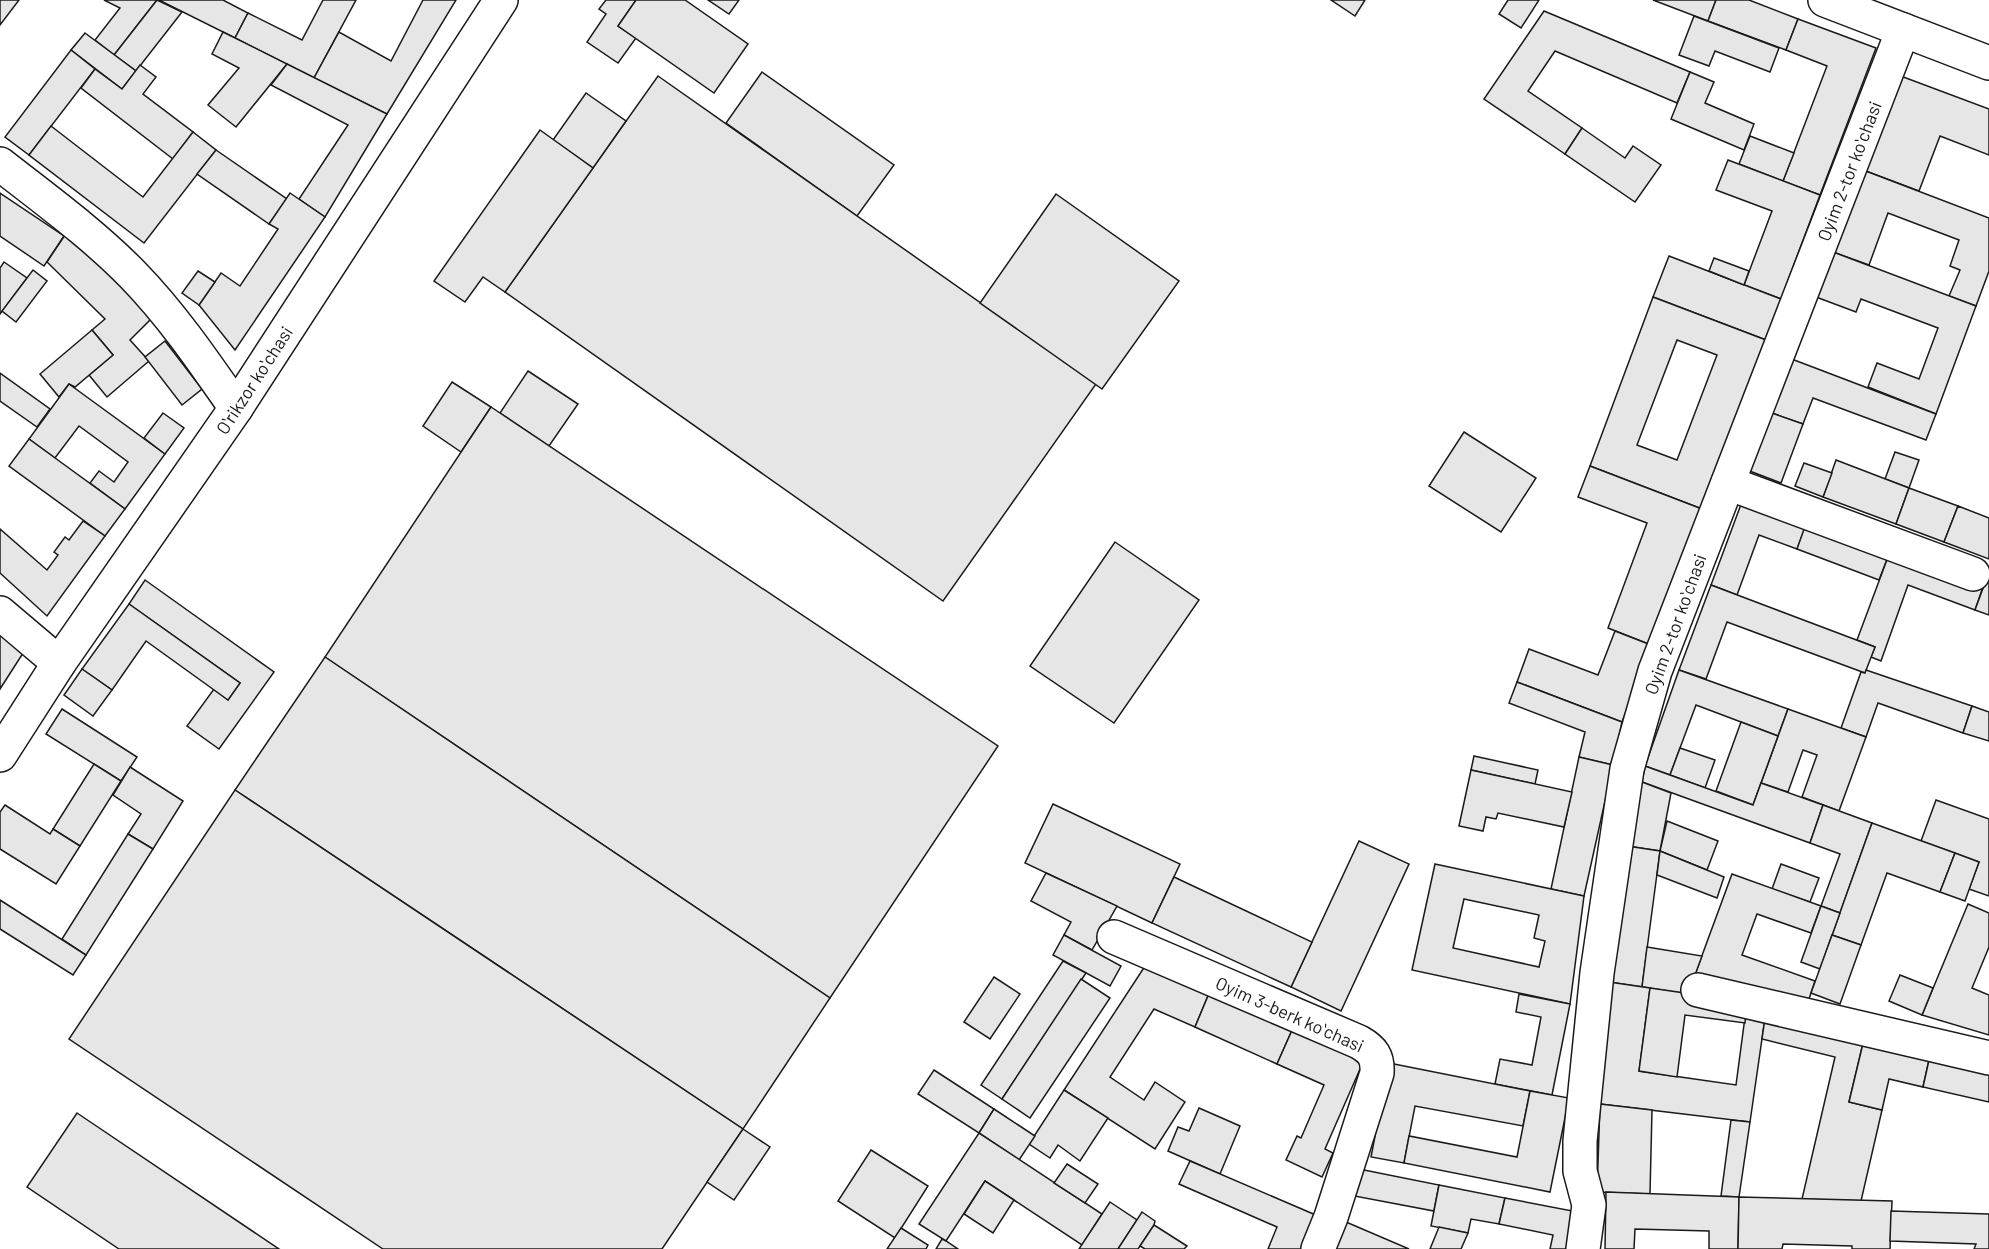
<svg xmlns="http://www.w3.org/2000/svg" width="1989" height="1249" font-family="Barlow,sans-serif">
<style>
.building{fill:#e6e6e6;stroke:#1a1a1a;stroke-width:1.5;fill-rule:evenodd}
.lines{fill:none;stroke-linecap:round;stroke-linejoin:round}
.minor-casing{stroke:#1a1a1a;stroke-width:36}
.major-casing{stroke:#1a1a1a;stroke-width:36}
.minor{stroke:#fff;stroke-width:33}
.major{stroke:#fff;stroke-width:33}
.labels{text-anchor:middle;dominant-baseline:central;stroke-width:4.5;stroke-linejoin:round;paint-order:stroke}
.street-label{font-size:18px;fill:#1a1a1a;stroke:#fff}
</style>
<rect width="100%" height="100%" fill="#fff"/>
<!-- building -->
<g class="building">
<polygon points="0,0 19,0 0,25"/>
<polygon points="104,0 157,0 114,55 95,40 120,8"/>
<polygon points="157,0 182,12 136,71 114,55"/>
<polygon points="159,0 223,0 248,13 235,38"/>
<polygon points="323,0 356,0 314,78 235,38 248,13 302,40"/>
<polygon points="423,0 456,0 387,114 314,78 339,32 391,61"/>
<polygon points="606,0 636,0 618,26 636,38 618,63 587,42 606,14 599,9"/>
<polygon points="636,0 685,0 748,44 714,93 618,26"/>
<polygon points="708,0 739,0 729,14"/>
<polygon points="1331,0 1365,0 1355,16"/>
<polygon points="1508,0 1539,0 1521,28 1499,14"/>
<polygon points="1653,0 1716,0 1708,21"/>
<polygon points="1716,0 1749,0 1798,19 1786,50 1708,21"/>
<polygon points="1544,11 1690,72 1677,103 1555,51 1528,91 1582,128 1565,154 1484,99"/>
<polygon points="1694,16 1779,48 1770,72 1715,51 1709,66 1679,55"/>
<polygon points="1798,19 1876,48 1820,195 1783,181 1827,66 1786,50"/>
<polygon points="223,32 287,64 236,127 208,105 239,68 212,54"/>
<polygon points="85,33 136,71 122,89 71,50"/>
<polygon points="71,50 95,69 29,155 5,137"/>
<polygon points="287,64 387,114 325,217 299,199 348,125 271,85"/>
<polygon points="140,65 156,77 143,94 193,132 173,159 81,88 95,69 122,89"/>
<polygon points="762,72 894,165 857,216 726,123"/>
<polygon points="1690,72 1714,82 1705,103 1754,124 1744,150 1671,119"/>
<polygon points="1898,75 1989,109 1989,155 1940,136 1919,191 1863,170"/>
<polygon points="658,76 1096,384 943,601 505,292"/>
<polygon points="586,93 626,121 593,168 553,140"/>
<polygon points="51,126 143,197 193,132 216,150 144,243 29,155"/>
<polygon points="1582,128 1625,158 1633,146 1661,165 1635,202 1565,154"/>
<polygon points="540,130 593,168 505,292 483,277 465,302 434,281"/>
<polygon points="1750,136 1794,153 1783,181 1739,164"/>
<polygon points="216,150 287,199 269,224 197,174"/>
<polygon points="1728,160 1820,195 1781,299 1744,285 1772,211 1716,190"/>
<polygon points="1863,170 1989,218 1989,271 1976,306 1949,296 1960,270 1950,266 1959,240 1888,213 1869,265 1833,252"/>
<polygon points="0,193 64,236 44,266 0,236"/>
<polygon points="290,193 325,217 235,350 199,305 221,273 240,286 278,229 269,224"/>
<polygon points="1056,194 1179,281 1102,389 980,303"/>
<polygon points="67,232 152,318 130,340 149,361 107,397 89,375 113,355 92,330 105,319 47,262"/>
<polygon points="1833,252 1976,306 1936,414 1868,387 1877,363 1919,379 1938,328 1861,299 1856,312 1816,297"/>
<polygon points="1669,256 1781,299 1766,340 1653,297"/>
<polygon points="1714,258 1749,271 1744,285 1709,271"/>
<polygon points="4,262 27,278 0,314 0,268"/>
<polygon points="33,270 47,281 16,322 2,311"/>
<polygon points="198,271 215,282 199,305 182,293"/>
<path d="M1653,297l113,43 -64,169 -112,-43zM1677,340l40,15 -40,105 -40,-15z"/>
<polygon points="92,330 113,355 75,387 69,384 59,397 40,374"/>
<polygon points="165,341 202,389 182,405 145,357"/>
<polygon points="1789,358 1936,414 1926,440 1813,398 1803,424 1769,412"/>
<polygon points="528,371 578,404 549,446 500,413"/>
<polygon points="0,373 50,409 37,427 0,401"/>
<polygon points="452,382 491,407 461,452 423,426"/>
<polygon points="69,384 165,454 125,509 90,483 99,471 114,482 128,462 79,426 55,458 29,439"/>
<polygon points="491,407 998,746 830,998 325,657"/>
<polygon points="1769,412 1803,424 1781,483 1747,470"/>
<polygon points="163,413 184,428 165,454 144,438"/>
<polygon points="1464,432 1536,478 1501,532 1429,486"/>
<polygon points="29,439 125,509 105,536 9,466"/>
<polygon points="1895,452 1919,460 1909,488 1885,479"/>
<polygon points="1836,460 1909,488 1896,524 1823,497"/>
<polygon points="1804,463 1832,473 1823,497 1795,486"/>
<polygon points="1590,466 1702,509 1651,645 1608,628 1647,523 1578,497"/>
<polygon points="1909,488 1958,506 1944,542 1896,524"/>
<polygon points="1743,499 1807,523 1797,549 1759,535 1737,595 1711,585"/>
<polygon points="1958,506 1989,518 1989,559 1944,542"/>
<polygon points="1808,518 1891,549 1879,580 1797,549"/>
<polygon points="83,521 105,536 47,616 0,573 0,529 47,570 58,555 54,552 65,537 69,540"/>
<polygon points="1115,542 1199,600 1114,723 1030,666"/>
<polygon points="1891,549 1984,584 1975,610 1908,585 1881,661 1871,657 1875,647 1857,640"/>
<polygon points="1989,572 1989,615 1975,610"/>
<polygon points="145,580 274,672 219,749 187,726 214,689 228,700 240,683 129,604"/>
<polygon points="1711,585 1875,647 1865,673 1727,622 1706,679 1679,670"/>
<polygon points="129,604 240,683 228,700 146,641 112,690 82,669"/>
<polygon points="0,626 27,647 0,689"/>
<polygon points="1615,631 1651,645 1622,722 1517,682 1529,649 1598,675"/>
<polygon points="325,657 830,998 743,1129 235,790"/>
<polygon points="82,669 112,690 93,716 64,695"/>
<polygon points="1679,670 1788,709 1778,736 1696,705 1670,775 1645,766"/>
<polygon points="1866,670 1972,706 1963,733 1878,703 1866,737 1841,728 1861,672 1865,673"/>
<polygon points="1517,682 1622,722 1613,765 1579,757 1585,732 1509,703"/>
<polygon points="1972,706 1989,712 1989,741 1963,733"/>
<polygon points="62,709 137,757 121,781 46,734"/>
<polygon points="1788,709 1866,737 1839,811 1802,797 1817,755 1803,750 1788,792 1761,783"/>
<polygon points="1741,722 1778,736 1753,805 1716,791"/>
<polygon points="1680,748 1715,760 1705,788 1670,775"/>
<polygon points="1474,756 1538,770 1535,784 1471,770"/>
<polygon points="1579,757 1613,765 1584,896 1551,889"/>
<polygon points="94,764 121,781 80,846 53,829"/>
<polygon points="1645,766 1753,805 1761,783 1823,805 1810,843 1642,782"/>
<polygon points="130,767 183,801 153,849 128,834 141,814 113,795"/>
<polygon points="1471,770 1572,792 1564,827 1498,813 1496,819 1486,817 1483,831 1459,826"/>
<polygon points="1642,782 1671,793 1660,851 1627,846"/>
<polygon points="235,790 743,1129 662,1249 383,1249 69,1039"/>
<polygon points="1936,800 1989,819 1989,896 1969,889 1979,862 1921,841"/>
<polygon points="1053,804 1180,864 1152,923 1025,863"/>
<polygon points="5,805 50,834 53,829 80,846 56,884 0,849 0,812"/>
<polygon points="1823,805 1872,823 1840,913 1821,906 1840,854 1810,843"/>
<polygon points="1667,821 1718,841 1707,870 1660,851"/>
<polygon points="1872,823 1955,853 1940,892 1887,873 1861,945 1832,935"/>
<polygon points="128,834 153,849 86,955 62,939"/>
<polygon points="1359,841 1409,864 1341,1011 1291,987"/>
<polygon points="1627,846 1660,851 1642,987 1609,982"/>
<polygon points="1660,851 1724,877 1717,898 1657,875"/>
<polygon points="1955,853 1979,862 1965,901 1940,892"/>
<path d="M1435,864l149,32 -14,108 -158,-34zM1464,899l75,16 -5,23 11,3 -6,26 -86,-19z"/>
<polygon points="1781,864 1819,878 1810,902 1772,889"/>
<polygon points="1046,873 1117,906 1092,950 1064,935 1071,922 1031,901"/>
<polygon points="1732,874 1821,906 1811,933 1757,914 1742,955 1815,981 1807,1005 1693,980"/>
<polygon points="1174,877 1312,942 1291,987 1152,923"/>
<polygon points="0,900 86,955 73,975 0,929"/>
<polygon points="1968,904 1989,913 1989,947 1972,988 1989,995 1989,1035 1922,1015"/>
<polygon points="1821,906 1840,913 1820,969 1801,962"/>
<polygon points="1064,935 1121,966 1110,986 1053,955"/>
<polygon points="1832,935 1861,945 1840,1004 1811,993"/>
<polygon points="1647,947 1702,956 1688,994 1642,987"/>
<polygon points="1063,961 1086,973 1002,1099 981,1085"/>
<polygon points="1147,963 1210,991 1195,1027 1154,1009 1110,1077 1144,1100 1155,1082 1185,1102 1155,1149 1064,1090"/>
<polygon points="1900,975 1933,988 1922,1015 1889,1001"/>
<polygon points="994,977 1020,994 990,1039 964,1022"/>
<polygon points="1081,979 1110,998 1030,1118 1002,1099"/>
<polygon points="1609,982 1650,988 1639,1071 1736,1085 1747,1002 1766,1011 1750,1122 1600,1104"/>
<polygon points="1650,988 1747,1002 1745,1023 1685,1015 1677,1077 1639,1071"/>
<polygon points="1210,991 1293,1028 1277,1064 1195,1027"/>
<polygon points="1519,994 1570,1004 1552,1095 1495,1084 1500,1059 1532,1065 1541,1017 1516,1012"/>
<polygon points="1766,1011 1865,1035 1849,1102 1882,1110 1861,1201 1802,1199 1835,1057 1762,1039"/>
<polygon points="1293,1028 1364,1060 1325,1149 1333,1153 1322,1177 1286,1160 1297,1136 1301,1138 1324,1085 1277,1064"/>
<polygon points="1865,1035 1931,1051 1923,1087 1889,1079 1882,1110 1849,1102"/>
<polygon points="1931,1051 1989,1064 1989,1102 1923,1087"/>
<polygon points="1389,1063 1530,1091 1523,1126 1415,1106 1404,1163 1371,1157"/>
<polygon points="934,1070 994,1109 979,1133 918,1094"/>
<polygon points="1064,1090 1108,1118 1080,1161 1058,1145 1050,1158 1029,1144"/>
<polygon points="1530,1091 1569,1098 1550,1192 1404,1163 1409,1136 1517,1157"/>
<polygon points="1600,1104 1652,1110 1650,1194 1597,1192"/>
<polygon points="1199,1108 1240,1126 1220,1174 1168,1151 1178,1127 1189,1131"/>
<polygon points="994,1109 1035,1136 1019,1160 979,1133"/>
<polygon points="77,1113 279,1249 119,1249 27,1187"/>
<polygon points="1731,1120 1750,1122 1739,1197 1721,1196"/>
<polygon points="743,1129 770,1147 734,1200 707,1182"/>
<polygon points="979,1133 1102,1214 1082,1245 985,1181 946,1241 919,1224"/>
<polygon points="871,1150 928,1186 895,1238 838,1201"/>
<polygon points="1190,1161 1318,1216 1304,1249 1268,1249 1277,1227 1179,1184"/>
<polygon points="1067,1164 1098,1184 1085,1203 1054,1183"/>
<polygon points="1354,1168 1439,1185 1434,1211 1349,1195"/>
<polygon points="985,1181 1014,1200 993,1233 964,1214"/>
<polygon points="1439,1185 1505,1198 1499,1224 1471,1219 1468,1233 1431,1226"/>
<polygon points="1606,1192 1739,1197 1738,1249 1709,1249 1709,1231 1635,1229 1634,1249 1605,1249"/>
<polygon points="1739,1197 1892,1201 1890,1249 1852,1249 1852,1246 1783,1244 1782,1249 1738,1249"/>
<polygon points="1505,1198 1583,1213 1576,1249 1550,1249 1553,1235 1499,1224"/>
<polygon points="1110,1202 1137,1220 1118,1249 1079,1249"/>
<polygon points="1891,1211 1989,1214 1989,1249 1974,1249 1976,1244 1890,1241"/>
<polygon points="1142,1212 1155,1221 1154,1225 1138,1249 1118,1249"/>
<polygon points="1339,1219 1409,1249 1327,1249"/>
<polygon points="1154,1225 1187,1246 1184,1249 1145,1249 1140,1246"/>
<polygon points="1439,1227 1468,1233 1461,1249 1430,1249"/>
<polygon points="901,1228 928,1245 926,1249 887,1249"/>
<polygon points="942,1239 946,1241 958,1249 936,1249"/>
</g>
<g class="lines">
<defs>
<g id="minor">
<polyline points="1825,0 1989,63"/>
<path d="M0,164c46,36 93,70 133,111 39,40 71,87 103,133"/>
<polyline points="1728,483 1973,574"/>
<polyline points="0,613 59,663"/>
<path d="M1114,937l245,105c14,8 19,15 18,31l-46,144 -13,32"/>
<polyline points="1698,990 1989,1058"/>
<polyline points="1583,1249 1589,1205 1580,1171 1580,1141 1597,973 1627,769 1655,671 1903,30"/>
</g>
<polyline id="major" points="0,755 59,663 236,408 501,0"/>
</defs>
<!-- minor casing -->
<use href="#minor" class="minor-casing"/>
<!-- major casing -->
<use href="#major" class="major-casing"/>
<!-- minor -->
<use href="#minor" class="minor"/>
<!-- major -->
<use href="#major" class="major"/>
</g>
<g class="labels">
<!-- street labels -->
<g class="street-label">
<text transform="translate(1849 171) rotate(-69)">Oyim 2-tor koʻchasi</text>
<text transform="translate(254 380) rotate(-57)">Oʻrikzor koʻchasi</text>
<text transform="translate(1675 624) rotate(-70)">Oyim 2-tor koʻchasi</text>
<text transform="translate(1290 1014) rotate(24)">Oyim 3-berk koʻchasi</text>
</g>
</g>
</svg>
